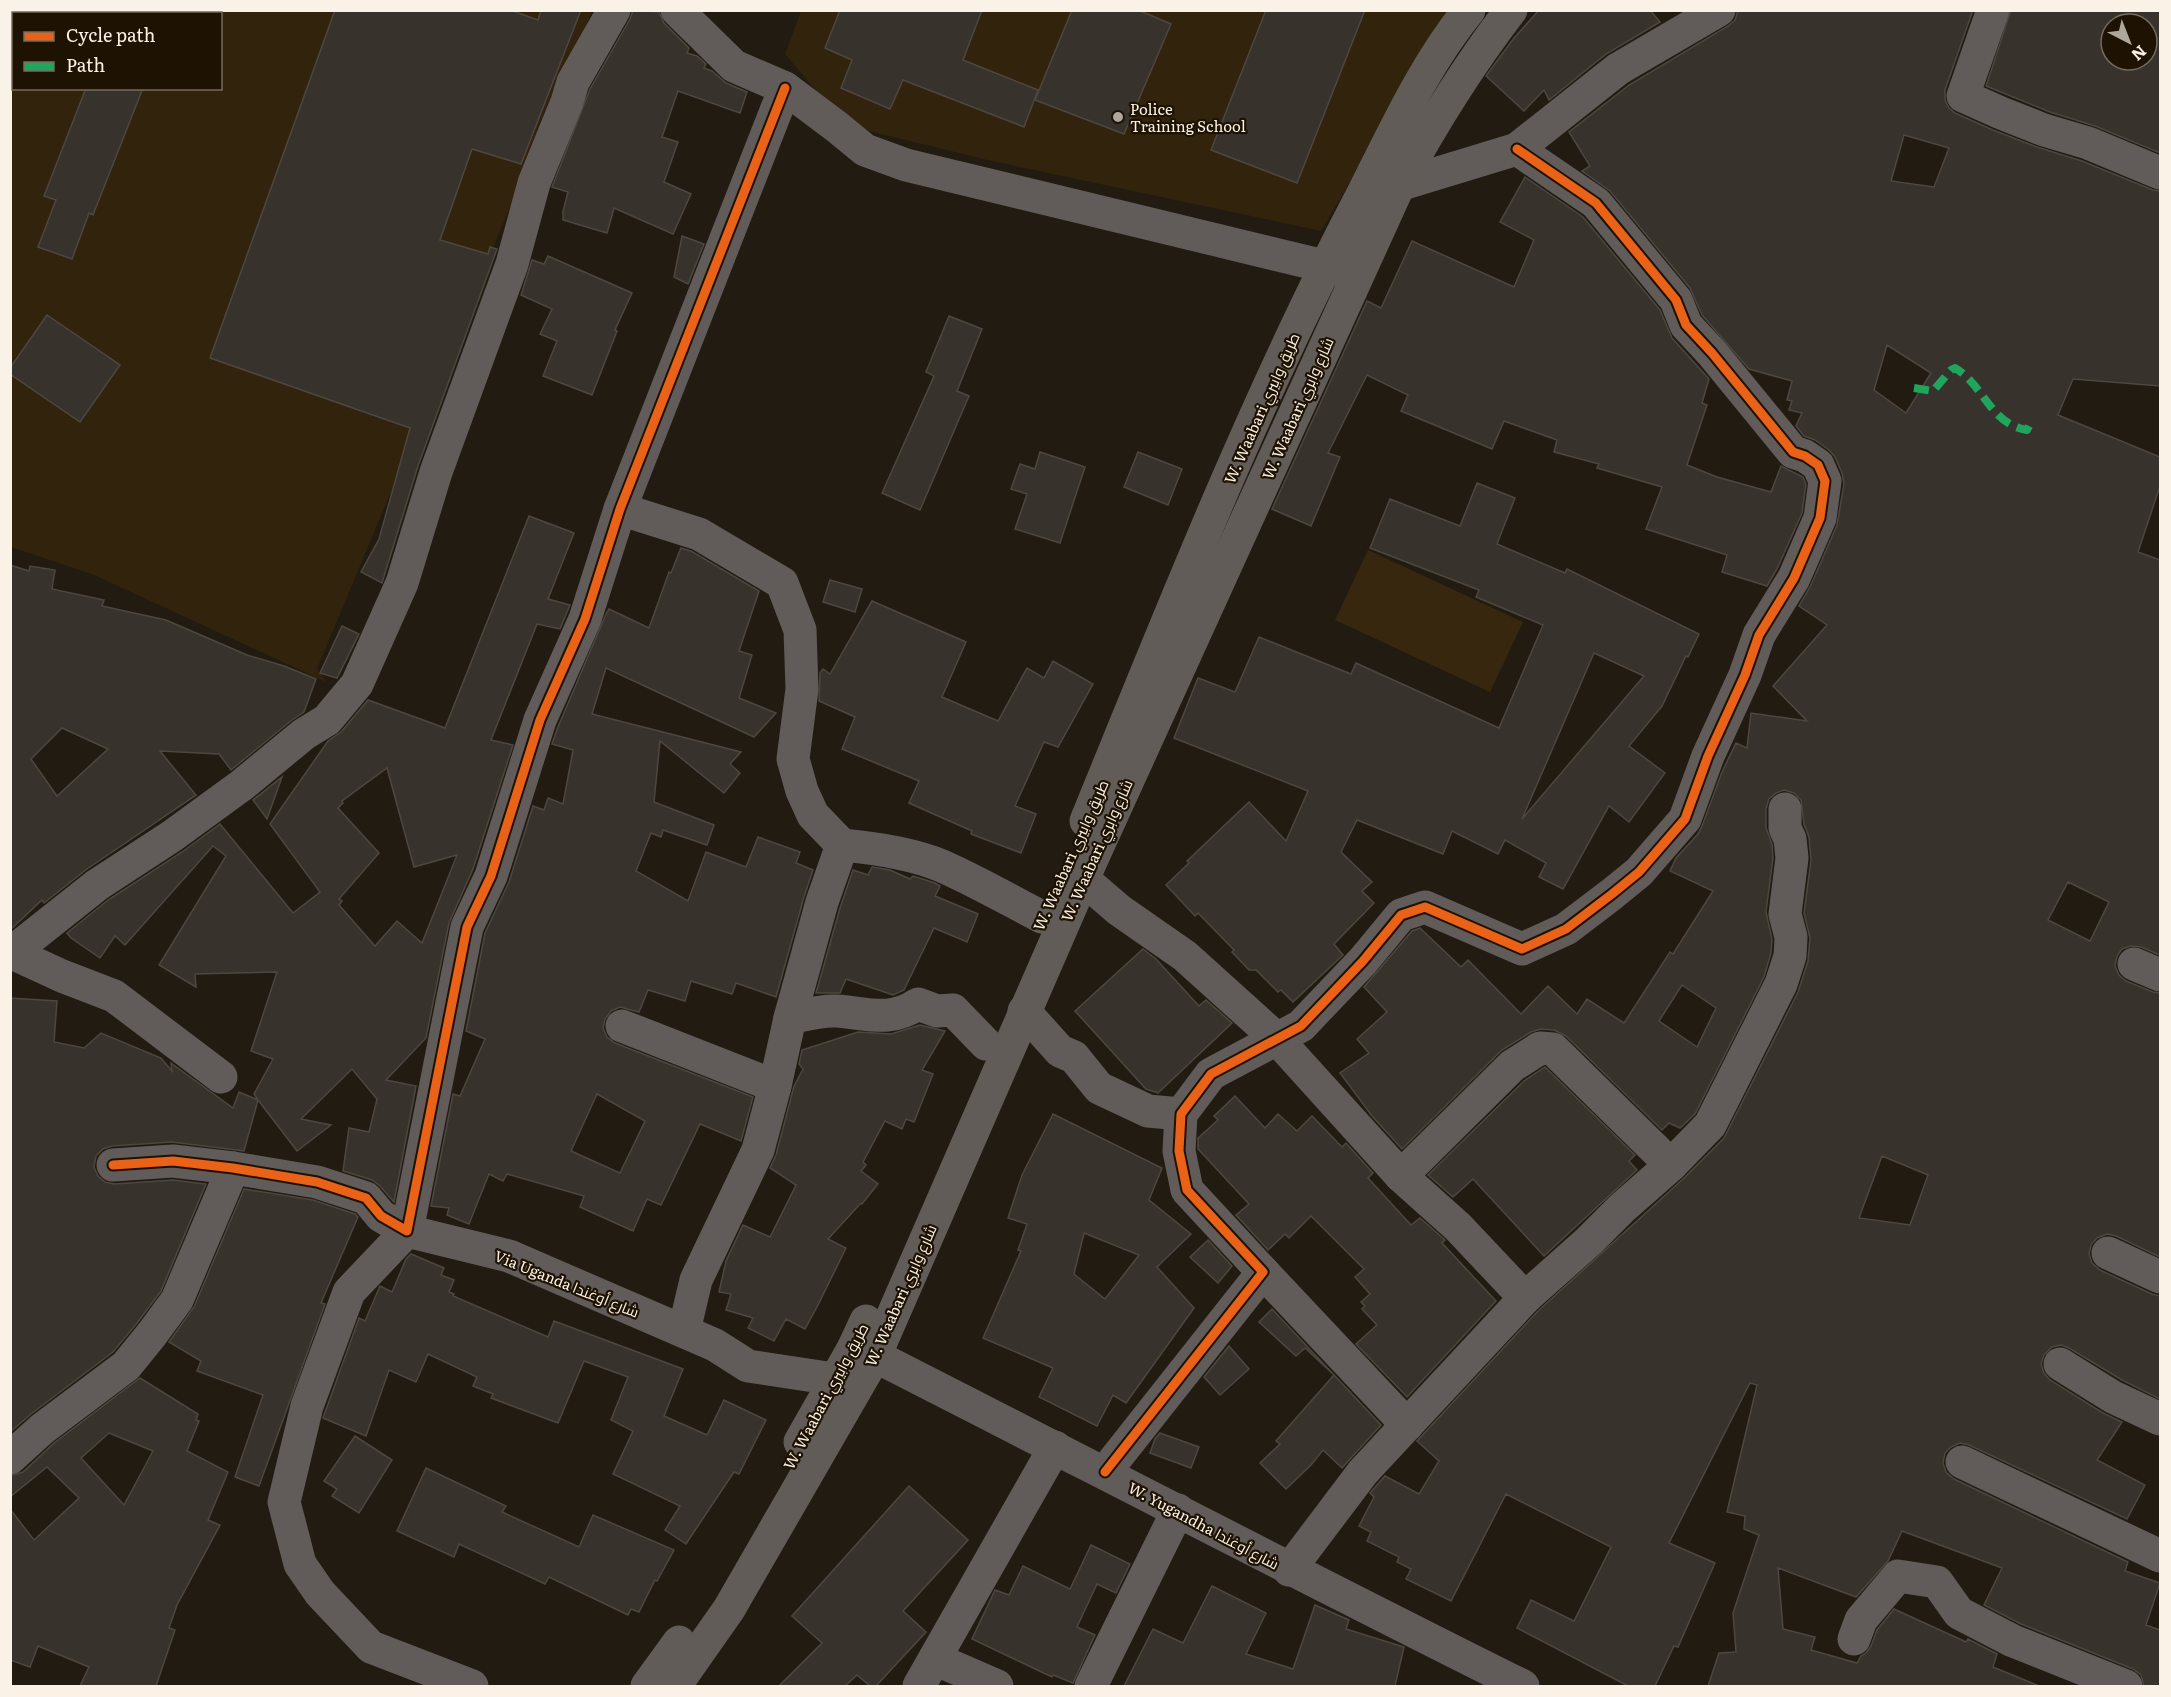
<svg xmlns="http://www.w3.org/2000/svg" width="2171" height="1697" font-family="Literata,Cairo,serif">
<style>
.built{fill:#31230c;fill-rule:evenodd}
.green{fill:#37270e}
.building{fill:#38322c;stroke:#4e4741;stroke-width:1.5;fill-rule:evenodd}
.lines{fill:none;stroke-linecap:round;stroke-linejoin:round}
.minor{stroke:#615c59;stroke-width:33}
.major{stroke:#625c58;stroke-width:33}
.quiet{stroke:#20a55d;stroke-width:8;stroke-dasharray:15 8;stroke-linecap:butt}
.cycleway-casing{stroke:#1e1203;stroke-width:13}
.cycleway{stroke:#ea6118;stroke-width:9}
.poi-dot{fill:#aea79b;stroke:#1e1203;stroke-width:2}
.labels{text-anchor:middle;dominant-baseline:central;stroke-width:4.5;stroke-linejoin:round;paint-order:stroke}
.poi-label{font-size:15px;fill:#faf2e6;stroke:#1e1203;text-anchor:start}
.street-label{font-size:15px;fill:#faf2e6;stroke:#1e1203}
</style>
<rect width="100%" height="100%" fill="#211b11"/>
<!-- built -->
<g class="built">
<path d="M11,11h581l-275,658 9,13 -232,-107 -83,-28zM14,14h206v74h-206z"/>
<polygon points="801,11 1451,11 1321,231 987,160 869,131 827,104 785,54"/>
</g>
<!-- green -->
<polygon class="green" points="1368,550 1523,622 1490,692 1335,620"/>
<!-- building -->
<g class="building">
<polygon points="335,10 510,10 538,20 541,10 581,10 521,164 472,149 440,240 488,254 490,247 497,249 418,466 382,583 361,572 379,539 410,428 210,358"/>
<polygon points="633,10 659,12 664,23 689,48 687,53 697,56 706,64 704,68 712,71 726,83 747,92 740,113 678,91 662,137 678,142 664,182 691,194 673,234 614,208 607,233 563,220 563,211 568,192 552,187 590,89 630,19"/>
<polygon points="840,10 982,10 963,60 1038,90 1024,127 903,80 890,109 841,88 852,60 825,48"/>
<polygon points="1072,10 1138,10 1171,24 1124,134 1035,100"/>
<polygon points="1266,10 1365,10 1297,183 1211,150"/>
<polygon points="1539,10 1650,10 1660,22 1606,54 1549,100 1544,90 1524,111 1486,76 1514,38"/>
<path d="M1738,10h235l-28,80v10l4,8 6,5 38,17 44,17 45,14 71,29 7,1v195l-87,-7 -15,36 102,42v29l-22,66 22,8v395l-19,-8 -10,-1 -9,3 -5,7 -2,10 4,9 7,6 27,11 7,1v264l-44,-21 -9,-2 -10,4 -6,7 -2,9 3,9 8,7 52,24 8,2v103l-38,-19 -53,-32 -8,-3 -9,2 -8,8 -3,9 3,9 6,7 53,33 19,9 -25,38 48,25 -18,34 -158,-74 -9,-2 -9,4 -6,6 -2,10 3,9 8,7 174,83 -3,9 35,12 -14,42 14,5v56h-16l-3,-11 -8,-6 -112,-45 -37,-19 18,-37 -100,-37 -14,30 -32,36 -78,-29 5,61 32,8 -4,13 46,13 4,-7 5,-3 5,-7 6,-16 17,-21 72,33 2,-3 29,15 -4,13 46,19h-331l11,-33 17,-1 -3,-39 26,-78 -15,-6 1,-13 -18,-4 30,-127 -7,-2 -81,160 46,20 -37,84 -4,-1 -19,40h-27l-111,-58 14,-28 43,21 37,-74 -105,-53 -55,107 -45,-22 5,-10 -14,-7 2,-5 -32,-16 4,-9 -12,-6 15,-29 -4,-4 15,-17 34,18 20,-33 -22,-20 121,-130 145,-132 41,-41 74,-146 10,-31 2,-23 -6,-25 7,-53 -2,-23 -5,-13 -3,-24 -7,-7 -10,-3 -8,3 -7,6 -3,10v19l6,16 1,14 -7,54 6,27 -1,14 -7,24 -69,137 -15,14 -11,-5 -7,7 -96,-94 -12,-6 -13,-1 -10,3 -29,18 -100,99 -30,-33 -32,-43 29,-20 -12,-14 30,-27 -23,-25 48,-56 8,-3 41,39 7,-7 53,54 27,-28 29,28 10,-15 37,24 46,-71 3,2 40,-63 -43,-20 6,-13 22,-24 4,-8 20,-54 14,-29 11,5 4,-35 56,8 -34,-35 54,-61 -28,-19 12,-21 26,-60 7,-41 -2,-11 -7,-16 -6,-7 -14,-10 -11,-4 -8,-10 6,-13 -13,-3 3,-9 -5,-1 5,-19 -43,-12 -47,-54 -12,-27 -80,-97 -28,-20 8,-5 -21,-34 60,-47 99,-59 7,-6zM1904,135l45,13 -15,39 -43,-6zM1887,345l44,28 -25,40 -32,-23zM2068,882l41,20 -19,39 -42,-21zM1682,985l34,23 -19,39 -38,-26zM1882,1156l46,19 -18,50 -51,-7z"/>
<path d="M2011,10h149v143l-65,-27 -45,-14 -64,-26zM2111,24h36v36h-36z"/>
<polygon points="86,88 143,88 93,215 89,213 72,259 38,247 56,200 44,196"/>
<polygon points="1525,177 1583,217 1660,310 1672,338 1709,379 1702,403 1707,405 1687,465 1717,477 1771,492 1781,466 1803,477 1806,484 1802,513 1777,569 1767,586 1722,572 1727,555 1646,529 1662,487 1597,468 1599,464 1554,452 1557,440 1504,421 1492,449 1401,411 1408,395 1367,375 1328,453 1340,457 1311,526 1272,509 1367,301 1381,308 1412,241 1514,287 1534,240 1500,222"/>
<polygon points="682,236 704,244 688,284 674,277"/>
<polygon points="548,256 632,293 615,330 617,331 592,395 543,376 557,341 540,334 552,309 521,295 532,260 544,264"/>
<polygon points="47,315 120,365 80,422 10,374 10,368"/>
<polygon points="949,316 982,329 957,391 969,396 920,510 882,493 934,376 926,372"/>
<polygon points="1040,452 1085,467 1060,543 1015,529 1027,494 1011,489 1020,464 1035,469"/>
<polygon points="1138,452 1182,469 1168,505 1124,487"/>
<path d="M1477,483l38,15 -18,46 68,29 2,-4 132,65 -11,23 -2,-1 -24,50 -33,40 36,27 -36,49 -20,-16 -46,83 -24,-12 7,-14 -41,-23 -7,14 -46,-23 -9,23 -86,-34 -16,32 31,30 -10,9 12,12 -40,41 9,11 -50,47 -12,-12 -3,2 -22,-22h-7l-17,-18 2,-2 -36,-37 -3,3 -29,-31 23,-22 -2,-2 62,-59 37,39 22,-50 -134,-53 24,-60 37,14 24,-55 92,37 5,-11 143,65 44,-103 -67,-28 3,-7 -109,-42 20,-49 70,27zM1594,653l50,23 -122,143z"/>
<path d="M529,516l45,17 -26,66 22,6 -10,24 -23,-5 -46,116 22,5 -40,124 -24,54 -23,115 -40,42 30,6 -22,116 -14,-16 -8,-6 -29,-9 6,-43 20,4 8,-33 -25,-30 -51,50 30,6 -34,26 -39,-51 -14,51 -72,-9 -60,4 -9,3 -7,7 -2,11 4,9 7,6 9,2 59,-4 33,4 -45,107 -24,32 -24,29 -82,62 -21,18v-434l47,3 -3,41 30,6 17,-15 60,25 11,13 -1,-8 62,45 6,-16 19,8 -4,-6 19,-35 -22,-8 26,-79 -82,2 1,13 -37,-22 67,-109 -13,-10 -88,99 -10,-9 -15,22 -29,-20 -4,-5 41,-33 74,-48 38,-28 73,89 27,-21 -50,-68 58,-83 13,-9 27,-32 77,28zM387,768l27,99 43,-12 -35,88 -25,-22 -22,25 -36,-41 3,-4 -3,-2 40,-46 -41,-45 5,-5 -1,-2z"/>
<path d="M681,548l10,3 68,40 -20,60 13,4 -13,43 37,15 -22,24 -148,-69 -14,46 149,38 -11,12 10,9 -16,20 -64,-52 -6,61 60,23 -7,20 -44,-15 -2,7 -10,-4 -15,38 52,30 18,-49 40,15 12,-30 42,15 -4,11 17,7 -9,27 -28,100 -40,-14 -4,11 -41,-13 -6,20 -37,-11 -9,22 -19,-5 -9,4 -6,8 -2,9 4,9 8,6 138,54 -12,44 -41,-17 -39,81 -14,-6 -14,32 -53,-24 4,-11 -77,-22 -4,7 -14,-7 -20,50 -22,-9 2,-7 -18,-2 22,-112 7,2 25,-57 -19,-8 19,-98 24,-51 24,-76 11,4 4,-12 15,6 10,-54 -21,-6 6,-17 48,-113 3,-5 40,19 20,-56 2,1zM597,1094l48,27 -25,52 -49,-22z"/>
<path d="M10,565l19,6 1,-5 25,4 -3,19 52,11 -2,6 64,14 81,35 37,11 32,13 -12,33 -12,8 -61,50 -12,-16 -59,-3 36,44 -109,74 -43,34 -2,-3 -32,30zM62,728l46,21 -51,47 -26,-37z"/>
<polygon points="830,580 862,589 855,612 823,602"/>
<polygon points="872,601 966,642 942,697 998,721 1027,668 1044,678 1053,661 1093,684 1058,747 1044,742 1015,806 1036,814 1021,853 971,834 972,831 909,803 919,781 842,749 855,717 819,701 820,673 823,669 830,674"/>
<polygon points="342,626 359,634 337,678 320,673"/>
<polygon points="282,777 267,819 253,800"/>
<polygon points="872,867 890,870 910,879 913,876 935,883 940,886 935,896 978,914 967,942 934,928 904,990 893,995 846,979 840,993 816,993 840,908 853,870 868,875"/>
<polygon points="1143,949 1156,959 1199,1006 1206,1000 1232,1023 1158,1093 1146,1089 1075,1011"/>
<polygon points="920,1025 945,1031 922,1070 933,1074 914,1122 906,1119 902,1129 885,1121 863,1162 866,1165 861,1171 878,1184 862,1204 861,1203 828,1239 846,1248 817,1307 805,1329 786,1319 774,1341 748,1328 753,1318 726,1310 731,1294 719,1292 726,1261 743,1225 770,1237 796,1185 770,1168 776,1155 794,1086 803,1069 799,1064 802,1050 858,1032 891,1034"/>
<polygon points="1545,1067 1635,1155 1629,1161 1637,1170 1544,1256 1473,1179 1453,1197 1428,1175 1524,1081"/>
<polygon points="1235,1096 1265,1128 1278,1114 1297,1131 1312,1116 1342,1147 1346,1143 1373,1173 1368,1178 1411,1225 1420,1218 1445,1240 1442,1243 1496,1301 1407,1397 1356,1344 1377,1325 1362,1309 1365,1306 1361,1302 1370,1294 1355,1277 1364,1269 1311,1216 1289,1238 1285,1234 1268,1250 1236,1215 1249,1204 1198,1149 1198,1138 1218,1120 1214,1116"/>
<path d="M1053,1114l109,54 -13,32 42,34 -34,33 37,41 -68,95 -13,-8 -16,31 -58,-29 14,-29 -70,-30 38,-87 -3,-1 9,-26 -19,-6 14,-43zM1084,1233l55,22 -34,44 -31,-25z"/>
<polygon points="244,1189 313,1200 355,1214 358,1217 321,1303 325,1304 259,1486 235,1477 263,1395 197,1371 201,1361 169,1342 194,1307"/>
<polygon points="1208,1240 1232,1266 1218,1283 1190,1257"/>
<polygon points="411,1254 444,1268 441,1275 454,1280 449,1292 454,1294 453,1296 548,1337 554,1321 683,1369 664,1416 707,1435 724,1400 766,1420 739,1474 734,1472 686,1544 665,1530 680,1506 613,1474 633,1431 611,1420 628,1377 584,1361 558,1423 491,1398 493,1394 473,1386 477,1377 428,1354 416,1382 389,1370 366,1436 323,1418 359,1318 365,1321 380,1286 392,1292 406,1259"/>
<polygon points="1272,1309 1381,1425 1342,1468 1323,1450 1311,1465 1286,1489 1260,1463 1280,1444 1276,1441 1334,1375 1305,1348 1296,1356 1259,1322"/>
<polygon points="1229,1346 1249,1369 1220,1395 1204,1377"/>
<path d="M140,1378l58,36 -2,6 3,1 -12,30 41,21 -20,48 12,5 -43,80 -8,23 6,2 -19,56h-76l9,-19 -51,-21 -8,21 -20,-7v-151l24,31 45,-42 -32,-31 -37,30v-21l13,-4 31,-29zM109,1433l44,18 -29,54 -43,-47z"/>
<polygon points="1160,1433 1199,1447 1191,1468 1150,1453 1155,1439"/>
<polygon points="355,1436 392,1460 359,1513 332,1496 337,1489 324,1481"/>
<polygon points="426,1468 506,1506 502,1512 579,1547 593,1515 674,1550 657,1581 655,1580 639,1612 631,1609 628,1615 549,1577 545,1584 459,1544 454,1557 397,1531"/>
<polygon points="909,1486 968,1540 903,1611 926,1632 876,1686 870,1686 857,1675 845,1686 779,1686 822,1643 792,1616"/>
<polygon points="1091,1545 1130,1564 1116,1593 1097,1584 1077,1627 1095,1635 1073,1683 1053,1675 1052,1677 972,1639 995,1590 1009,1595 1023,1566 1070,1589"/>
<polygon points="1212,1586 1266,1613 1246,1654 1293,1669 1315,1605 1349,1620 1346,1629 1404,1647 1395,1686 1124,1686 1153,1629 1183,1643"/>
</g>
<g class="lines">
<!-- minor -->
<g class="minor">
<polyline points="677,10 734,66 785,88 837,127 865,150 906,165 1353,273"/>
<polyline points="1993,10 1963,96 2001,113 2044,130 2088,143 2160,173"/>
<polyline points="1399,185 1517,149 1618,69 1719,10"/>
<path d="M620,509l79,25 83,49 18,47 2,59 -9,70 9,32 11,24 29,30c33,3 69,8 100,21 34,15 67,34 100,51"/>
<polyline points="1083,879 1119,910 1185,956 1277,1039 1401,1176 1458,1227 1525,1298"/>
<polyline points="12,953 62,976 114,996 221,1077"/>
<polyline points="10,954 97,885 172,836 242,785 304,734 327,720 357,684 402,583 436,472 512,264 534,183 567,102 573,82 614,10"/>
<polyline points="2134,964 2160,975"/>
<polyline points="1024,1011 1060,1051 1074,1057 1099,1088 1148,1111 1181,1114"/>
<polyline points="790,1018 822,902 842,845"/>
<polyline points="622,1026 775,1086"/>
<polyline points="113,1165 173,1161 233,1168 317,1182 366,1198 381,1216 407,1231 467,927 491,876 540,720 585,619 620,509 785,88"/>
<polyline points="1401,1176 1512,1066 1540,1048 1553,1049 1671,1165"/>
<polyline points="2108,1253 2160,1277"/>
<polyline points="1263,1272 1407,1425"/>
<path d="M684,1331l12,-51 62,-130 17,-64 15,-68c14,-3 32,-8 46,-7 32,2 53,12 82,-7l19,7 16,-1 33,34"/>
<path d="M853,1349l22,7c216,110 431,222 648,330"/>
<polyline points="2060,1364 2113,1397 2160,1419"/>
<polyline points="10,1458 42,1429 126,1366 152,1334 177,1300 233,1168"/>
<polyline points="1962,1462 2160,1556"/>
<polyline points="1105,1472 1263,1272 1187,1190 1179,1151 1181,1114 1211,1074 1301,1026 1363,961 1401,915 1425,907 1522,949 1566,929 1612,894 1639,872 1685,819 1708,756 1745,675 1759,635 1794,578 1820,518 1825,481 1818,465 1805,456 1793,452 1712,353 1686,325 1676,300 1596,203 1517,149"/>
<polyline points="1289,1570 1363,1472 1525,1298 1589,1241 1622,1208 1671,1165 1710,1125 1781,984 1790,956 1791,937 1785,914 1792,858 1790,839 1785,828 1785,809"/>
<polyline points="1854,1639 1861,1620 1898,1576 1937,1582 1959,1613 2013,1641 2126,1686"/>
<polyline points="935,1659 997,1686"/>
<polyline points="472,1686 371,1647 320,1593 300,1564 284,1502 307,1406 349,1292 407,1231 509,1256 715,1345 748,1366 834,1379"/>
<polyline points="919,1686 1055,1447"/>
<polyline points="1091,1686 1178,1510"/>
</g>
<!-- major -->
<g class="major">
<path d="M1086,821c85,-208 168,-419 272,-618 34,-66 64,-135 111,-193"/>
<polyline points="800,1442 853,1349 866,1321"/>
<polyline points="647,1686 679,1642"/>
<path d="M675,1686l54,-77 146,-253 208,-477 316,-694c33,-61 69,-119 112,-175"/>
</g>
<!-- quiet -->
<path class="quiet" d="M1914,388l19,3 18,-21 4,-2c29,17 35,56 72,62l3,-6"/>
<defs>
<g id="cycleway">
<polyline points="113,1165 173,1161 233,1168 317,1182 366,1198 381,1216 407,1231 467,927 491,876 540,720 585,619 620,509 785,88"/>
<polyline points="1105,1472 1263,1272 1187,1190 1179,1151 1181,1114 1211,1074 1301,1026 1363,961 1401,915 1425,907 1522,949 1566,929 1612,894 1639,872 1685,819 1708,756 1745,675 1759,635 1794,578 1820,518 1825,481 1818,465 1805,456 1793,452 1712,353 1686,325 1676,300 1596,203 1517,149"/>
</g>
</defs>
<!-- cycleway casing -->
<use href="#cycleway" class="cycleway-casing"/>
<!-- cycleway -->
<use href="#cycleway" class="cycleway"/>
</g>
<!-- markers -->
<circle class="poi-dot" cx="1118" cy="117" r="6"/>
<g class="labels">
<!-- poi labels -->
<g class="poi-label">
<text x="1130" y="108">Police<tspan x="1130" dy="17">Training School</tspan></text>
</g>
<!-- street labels -->
<g class="street-label">
<text transform="translate(1261 408) rotate(-66)">W. Waabari طريق وابيري</text>
<text transform="translate(1297 408) rotate(-66)">W. Waabari شارع وابري</text>
<text transform="translate(1096 850) rotate(-66)">W. Waabari شارع وابري</text>
<text transform="translate(1070 855) rotate(-66)">W. Waabari طريق وابيري</text>
<text transform="translate(567 1283) rotate(22)">Via Uganda شارع أوغندا</text>
<text transform="translate(900 1295) rotate(-66)">W. Waabari شارع وابري</text>
<text transform="translate(825 1396) rotate(-62)">W. Waabari طريق وابيري</text>
<text transform="translate(1204 1525) rotate(28)">W. Yugandha شارع أوغندا</text>
</g>
</g>
<!-- border -->
<rect width="2171" height="1697" fill="none" stroke="#faf2e6" stroke-width="24"/>
<!-- legend -->
<rect x="12" y="12" width="210" height="78" fill="#1e1203" stroke="#766c5e" stroke-width="1.5"/>
<rect x="24" y="32" width="30" height="9" fill="#ea6118" stroke="#766c5e" stroke-width="1.5"/>
<text x="66" y="42" font-size="18" fill="#faf2e6">Cycle path</text>
<rect x="24" y="62" width="30" height="9" fill="#20a55d" stroke="#766c5e" stroke-width="1.5"/>
<text x="66" y="72" font-size="18" fill="#faf2e6">Path</text>
<!-- north arrow -->
<g transform="translate(2129 42) rotate(138)"><circle r="28" fill="#1e1203" stroke="#766c5e" stroke-width="1.5"/>
<path d="M0-4.5L10 22L0 15L-10 22Z" fill="#aea79b"/>
<text y="-9" font-size="16" font-weight="bold" text-anchor="middle" fill="#faf2e6">N</text>
</g>
</svg>
